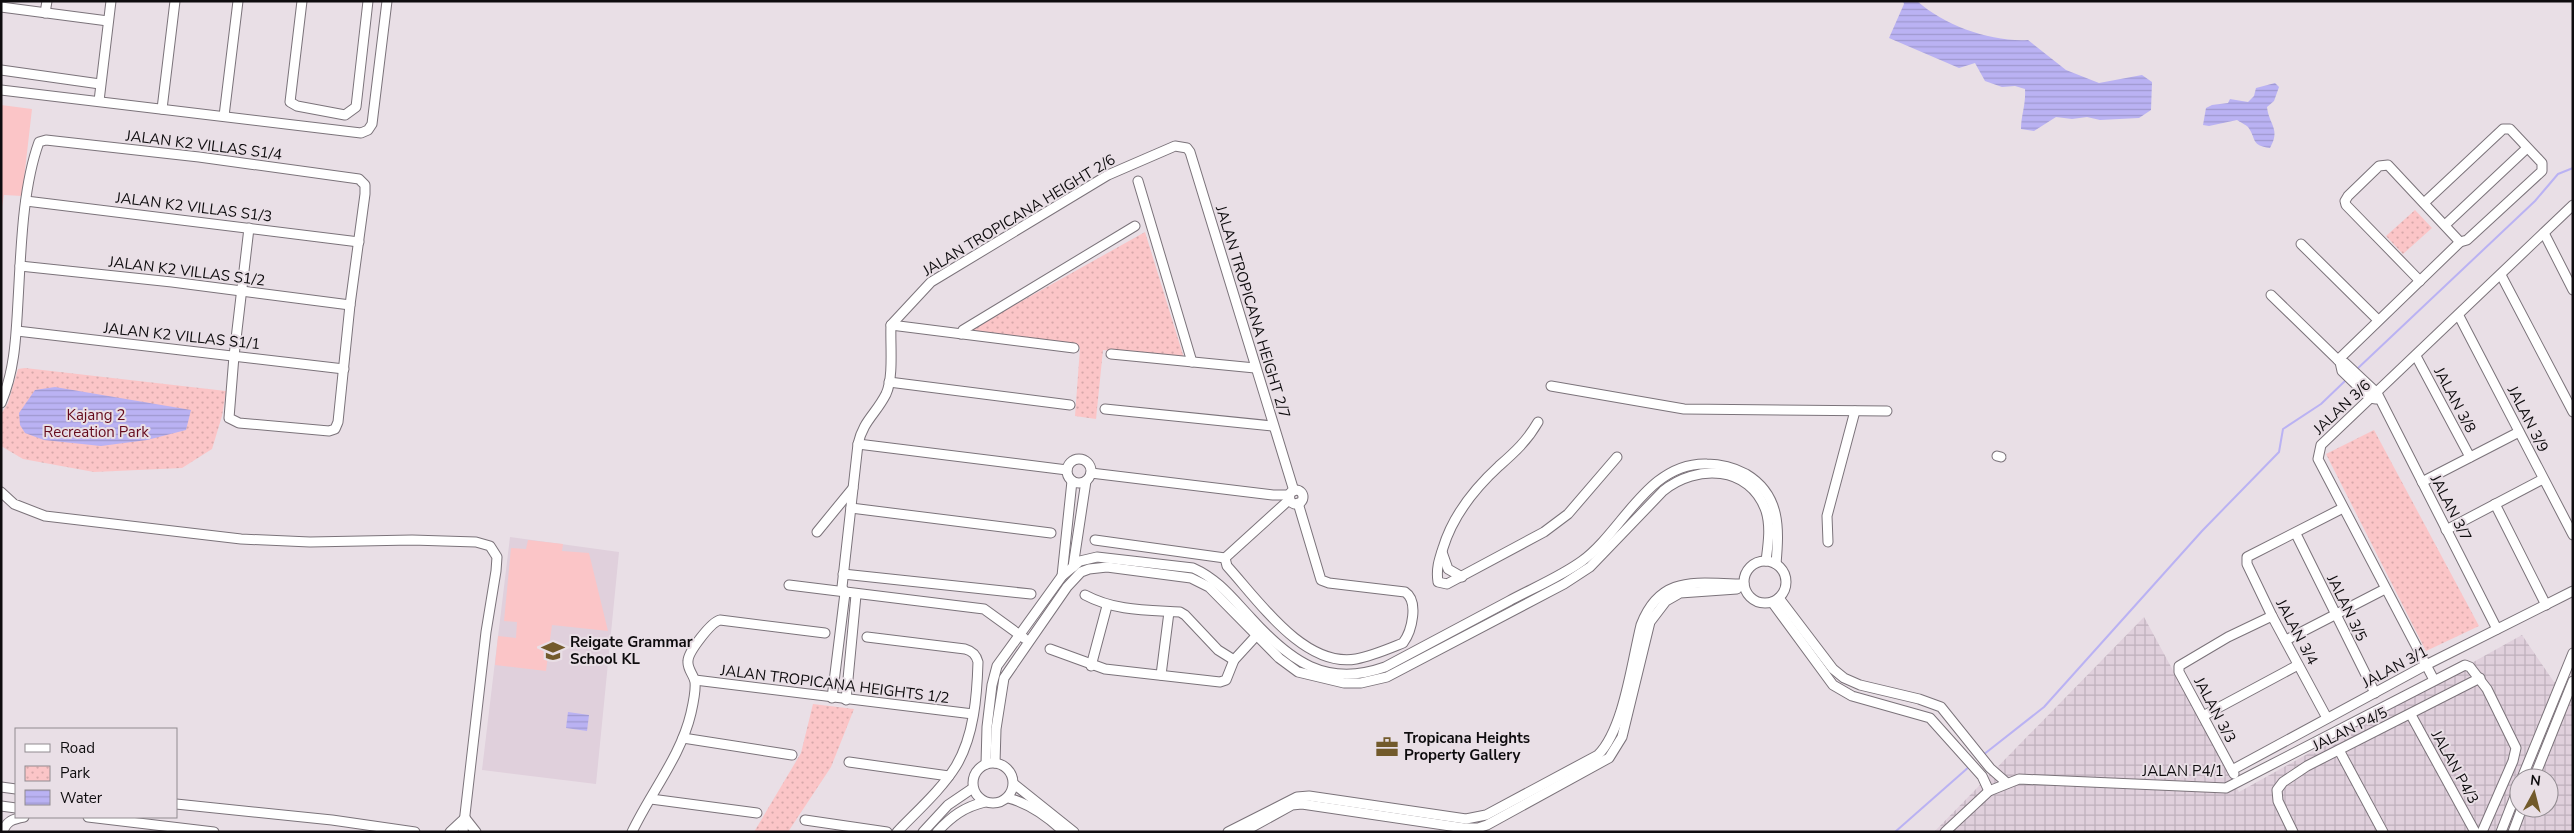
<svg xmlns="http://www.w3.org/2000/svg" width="2574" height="833" font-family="'Nunito Sans',sans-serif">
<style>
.built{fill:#e0d0dc}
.industrial{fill:url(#industrial-grid);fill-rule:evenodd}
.grass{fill:#fbc5c7}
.park{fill:url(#park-dots)}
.water{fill:url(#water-rules)}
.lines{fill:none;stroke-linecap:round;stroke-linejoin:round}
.stream{stroke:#bab2f3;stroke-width:2}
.minor-casing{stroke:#7b737a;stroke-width:11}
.minor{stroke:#fff;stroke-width:9}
.labels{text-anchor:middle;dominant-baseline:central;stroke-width:4;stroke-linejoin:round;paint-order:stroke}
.street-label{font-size:15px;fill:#0e0c0e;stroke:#e9dfe6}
.park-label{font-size:15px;fill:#650b1d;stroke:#e9dfe6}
.poi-label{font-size:15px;font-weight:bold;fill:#0e0c0e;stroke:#e9dfe6;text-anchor:start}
</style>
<defs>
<pattern id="industrial-grid" width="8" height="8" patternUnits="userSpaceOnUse" patternTransform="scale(1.25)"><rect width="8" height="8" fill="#e0d0dc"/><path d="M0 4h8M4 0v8" fill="none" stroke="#bfb1bc"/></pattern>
<pattern id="park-dots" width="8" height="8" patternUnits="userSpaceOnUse" patternTransform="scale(1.25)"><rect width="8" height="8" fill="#fbc5c7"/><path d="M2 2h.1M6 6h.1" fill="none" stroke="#d6a8aa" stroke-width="1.8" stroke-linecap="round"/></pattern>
<pattern id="water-rules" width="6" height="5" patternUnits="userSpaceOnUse" patternTransform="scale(1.25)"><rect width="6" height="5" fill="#bab2f3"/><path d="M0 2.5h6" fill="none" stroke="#9f98cf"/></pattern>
</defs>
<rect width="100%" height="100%" fill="#e9dfe6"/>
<!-- built -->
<polygon class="built" points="510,537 619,552 596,784 482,770"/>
<!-- industrial -->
<path class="industrial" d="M2144,617l95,175 283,-157 32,47 19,7v143h-639zM2519,778h30v30h-30z"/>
<!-- grass -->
<g class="grass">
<polygon points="1,105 32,109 22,196 4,195 1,213"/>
<polygon points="528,540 563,544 562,551 589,553 608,631 552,625 546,671 495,665 498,636 516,638 517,622 504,621 511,548 526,549"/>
</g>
<!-- park -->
<g class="park">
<polygon points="2415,210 2432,228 2403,254 2386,236"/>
<polygon points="1145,232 1184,358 1103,350 1096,419 1075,416 1080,348 971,334 970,330"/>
<polygon points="25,368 226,391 222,416 212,449 182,468 94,472 23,459 1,446 1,414 8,403 18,369"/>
<polygon points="2374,430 2479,626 2426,651 2326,454"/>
<polygon points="813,704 854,709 831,767 788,832 754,832 801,753"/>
</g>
<!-- water -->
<g class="water">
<path d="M1903,1h14c28,25 74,41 111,39l38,30 33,13 43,-8 10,7 -1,28 -12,8 -39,2 -13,-3 -15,2 -16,-2 -22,14 -13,-2c0,-14 5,-24 4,-40l-10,-3 -13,1 -17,-6 -10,-18 -16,5 -70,-30 15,-34z"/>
<path d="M2275,83l4,4 -5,14 -7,6c2,18 14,22 3,41 -20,-3 -13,-9 -22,-21 -2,-2 -8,-5 -11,-7l-28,6 -6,-1 3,-17 6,-3 16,-2 2,-4 18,3 6,-6 2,-8z"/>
<polygon points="55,387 191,410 186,430 147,440 101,446 44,440 25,433 20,425 19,413 35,390"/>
<polygon points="568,712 589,715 587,731 566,728"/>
</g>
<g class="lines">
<!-- stream -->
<g class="stream">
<polyline points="2356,370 2535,201 2558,174 2573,168"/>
<polyline points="1983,755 2044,707 2202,531 2279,452 2283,429 2321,404 2346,380"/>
<polyline points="1895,832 1970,766"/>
</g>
<defs>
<g id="minor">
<polyline points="302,1 290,102 297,106 345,115 356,107 368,1"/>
<polyline points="1,7 108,21"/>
<polyline points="45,13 47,1"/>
<polyline points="1,70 100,84"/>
<polyline points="1,90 361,133 368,130 372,124 387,1"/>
<polyline points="99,101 111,1"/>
<polyline points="162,109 175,1"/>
<polyline points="224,116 238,1"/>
<polyline points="1138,181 1192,362"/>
<polyline points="26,201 359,242"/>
<polyline points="2445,225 2527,148"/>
<polyline points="2544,233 2573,290"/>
<polyline points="2301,244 2378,320"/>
<polyline points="20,266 172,282 350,305"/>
<polyline points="2501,275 2573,412"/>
<polyline points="2420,281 2346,205 2345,201 2348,196 2379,166 2388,165 2460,242"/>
<polyline points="2271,295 2340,362 2345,363 2377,393 2497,629"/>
<polyline points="2459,316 2573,535"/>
<polyline points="891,325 1074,348"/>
<polyline points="17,331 344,369"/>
<polyline points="961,334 963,330 1135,226"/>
<polyline points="1111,354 1255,368"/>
<polyline points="2416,356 2470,457"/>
<polyline points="2338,360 2460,242 2467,240 2542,171 2542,163 2510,129 2503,129 2424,203"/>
<polyline points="2340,362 2342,371 2370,398 2376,399"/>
<polyline points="889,382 1070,405"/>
<polyline points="1551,386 1684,409 1887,411"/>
<path d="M1,403c14,-33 15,-67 17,-102 3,-49 4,-112 21,-159l7,-2 153,17 160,22 6,6v9l-15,111 -12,117 -3,7 -6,2 -90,-8 -10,-5 5,-62 15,-128"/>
<polyline points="1105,409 1273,426"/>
<path d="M1538,422c-11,19 -23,30 -39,44 -25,23 -46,49 -56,82 -4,12 -7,21 -5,34l9,2 97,-52 24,-18 49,-57"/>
<polyline points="858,444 1067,470"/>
<polyline points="1997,456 2001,457"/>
<circle cx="1079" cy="471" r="12"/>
<polyline points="1091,473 1273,495 1290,495"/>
<polyline points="2422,482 2519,432"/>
<circle cx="1296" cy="497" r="7"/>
<polyline points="1,492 14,504 45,516 241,539 310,542 412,540 476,542 490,546 497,557 496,571 486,632 463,832"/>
<path d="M1290,499l-65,59 2,8c31,34 77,102 129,93 16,-3 32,-10 47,-16 9,-12 16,-42 2,-51l-76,-9 -8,-3 -23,-77"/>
<polyline points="2495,504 2546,605"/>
<polyline points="851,508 1051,533"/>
<polyline points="2446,530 2543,479"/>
<polyline points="817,532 853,488"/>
<polyline points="2296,534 2375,693"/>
<polyline points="1095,540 1225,558"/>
<polyline points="1828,542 1827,516 1855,411"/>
<polyline points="1442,552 1448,569 1462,577"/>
<circle cx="1765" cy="582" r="21"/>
<polyline points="1073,567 1086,481"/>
<polyline points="843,574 1031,594"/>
<polyline points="1062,576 1072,481"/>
<polyline points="789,585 984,609 1024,638"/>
<path d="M1085,595c30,16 61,15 95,17l5,3 33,35 16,10"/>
<polyline points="1779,598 1833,669 1844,678 1860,685 1919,699 1941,707 1990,768 2007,783"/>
<polyline points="1772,602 1833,685 1852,696 1930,718 1982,776 1989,791"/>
<path d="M867,637l98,12c7,2 11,5 13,13 -1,34 -4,74 -22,104 -15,24 -39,45 -59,66"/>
<polyline points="2286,640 2385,589"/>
<polyline points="1050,649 1105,669 1220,682 1226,680 1234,660 1256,636"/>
<polyline points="1091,666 1107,606"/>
<polyline points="1161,675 1169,612"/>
<polyline points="695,680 973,714"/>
<polyline points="2434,680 2318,459 2321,445 2573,205"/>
<path d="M832,698l13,-105 -3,-6 16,-143c5,-23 18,-30 28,-50 8,-17 4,-51 5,-69l40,-43 177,-107 67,-29 12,2 3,4 104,339"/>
<polyline points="846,700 856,595"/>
<polyline points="2411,715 2475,832"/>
<polyline points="2203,716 2298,665"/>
<polyline points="2327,718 2272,616 2247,564 2247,557 2343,508"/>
<polyline points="683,738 792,755"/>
<polyline points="2339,750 2383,832"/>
<polyline points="849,762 949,776"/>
<circle cx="993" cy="783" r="20"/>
<path d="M995,763l1,-34 8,-51 63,-91 14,-15 8,-3 18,-2 84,11 18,9 70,71 19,14 46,11h17l26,-6 177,-93 26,-17 73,-76c33,-27 87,-26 103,20 5,16 2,34 0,50"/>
<path d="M986,764l1,-37 5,-42 5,-19 65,-90 18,-15 17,-4 96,11c25,11 40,31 58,50 39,43 75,70 134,49 42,-22 83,-44 124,-66 24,-13 51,-24 73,-40 41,-30 66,-99 125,-97 14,0 26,3 39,10 35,21 33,55 30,90"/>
<polyline points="2232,770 2426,665 2573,591"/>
<polyline points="2234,774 2179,672 2179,666 2228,637 2272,616"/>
<polyline points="2522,778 2573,653"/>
<polyline points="2534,778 2573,681"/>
<polyline points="1014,784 1074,832"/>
<polyline points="1,787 16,789"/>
<path d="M1008,798c20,5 40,19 56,34"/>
<polyline points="651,799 757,813"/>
<polyline points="176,804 332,820 415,832"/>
<polyline points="1,806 16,808"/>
<polyline points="88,817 214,832"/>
<polyline points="465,818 476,832"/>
<polyline points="805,820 887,832"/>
<path d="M3,832c3,-11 10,-13 21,-15"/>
<polyline points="450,832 465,818"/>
<path d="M632,832c19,-40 49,-76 59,-119 2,-9 5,-22 4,-31 -1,-7 -8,-13 -7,-21 0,-9 23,-39 32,-41l105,13"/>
<polyline points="923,832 948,805 973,788"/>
<path d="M937,832c15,-16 27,-25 48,-30"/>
<path d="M1228,832l69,-35 12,-1 157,23 20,-4 112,-60c26,-26 34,-94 43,-130 20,-52 57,-41 103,-41"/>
<polyline points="1243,832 1292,805 1302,804 1464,828 1478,828 1487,825 1609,758 1622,737 1650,622 1666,601 1680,593 1737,589"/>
<polyline points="1945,832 1989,791 2019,779 2226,788 2465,665 2470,667 2487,689 2516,748 2513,761 2482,832"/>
<polyline points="2293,832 2278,801 2277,790 2283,782 2307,766 2480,678"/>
<polyline points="2501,832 2519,786"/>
<polyline points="2513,832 2522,808"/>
</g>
</defs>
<!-- minor casing -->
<use href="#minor" class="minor-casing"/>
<!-- minor -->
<use href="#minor" class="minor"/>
</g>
<!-- icons -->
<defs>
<symbol id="school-bare" viewBox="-9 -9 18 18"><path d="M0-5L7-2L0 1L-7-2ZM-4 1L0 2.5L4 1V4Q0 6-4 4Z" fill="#725a2b" stroke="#e9dfe6" stroke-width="2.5" paint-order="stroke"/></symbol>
<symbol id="office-bare" viewBox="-9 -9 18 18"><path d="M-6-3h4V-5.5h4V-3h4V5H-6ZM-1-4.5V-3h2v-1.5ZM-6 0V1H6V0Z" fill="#725a2b" stroke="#e9dfe6" stroke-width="2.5" paint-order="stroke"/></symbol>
</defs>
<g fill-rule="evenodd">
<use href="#school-bare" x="537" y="635" width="32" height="32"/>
<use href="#office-bare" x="1371" y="731" width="32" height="32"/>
</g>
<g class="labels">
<!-- street labels -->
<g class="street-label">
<text transform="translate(204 145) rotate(7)">JALAN K2 VILLAS S1/4</text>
<text transform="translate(194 207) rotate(7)">JALAN K2 VILLAS S1/3</text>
<text transform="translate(1019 215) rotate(-31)">JALAN TROPICANA HEIGHT 2/6</text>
<text transform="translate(187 271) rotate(7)">JALAN K2 VILLAS S1/2</text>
<text transform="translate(1253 312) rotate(73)">JALAN TROPICANA HEIGHT 2/7</text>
<text transform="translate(182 336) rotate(6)">JALAN K2 VILLAS S1/1</text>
<text transform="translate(2455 400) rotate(62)">JALAN 3/8</text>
<text transform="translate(2342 407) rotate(-43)">JALAN 3/6</text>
<text transform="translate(2528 419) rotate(63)">JALAN 3/9</text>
<text transform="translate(2451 508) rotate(63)">JALAN 3/7</text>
<text transform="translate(2347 608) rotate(64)">JALAN 3/5</text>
<text transform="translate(2297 632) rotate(62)">JALAN 3/4</text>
<text transform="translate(2395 667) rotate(-28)">JALAN 3/1</text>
<text transform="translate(835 684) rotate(7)">JALAN TROPICANA HEIGHTS 1/2</text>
<text transform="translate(2215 710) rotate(62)">JALAN 3/3</text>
<text transform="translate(2350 729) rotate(-26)">JALAN P4/5</text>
<text transform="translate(2455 767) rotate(61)">JALAN P4/3</text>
<text x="2183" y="771">JALAN P4/1</text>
</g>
<!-- park labels -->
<g class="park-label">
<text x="96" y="415">Kajang 2<tspan x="96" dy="17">Recreation Park</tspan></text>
</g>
<!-- poi labels -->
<g class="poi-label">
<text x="570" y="642">Reigate Grammar<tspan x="570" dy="17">School KL</tspan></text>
<text x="1404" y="738">Tropicana Heights<tspan x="1404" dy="17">Property Gallery</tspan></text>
</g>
</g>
<!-- border -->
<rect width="2574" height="833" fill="none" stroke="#0e0c0e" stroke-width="5"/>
<!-- legend -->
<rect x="15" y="728" width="162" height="90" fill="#e9dfe6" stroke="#918b90"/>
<rect x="25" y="744" width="25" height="8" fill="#ffffff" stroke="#918b90"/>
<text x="60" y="753" font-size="15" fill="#0e0c0e">Road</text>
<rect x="25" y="766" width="25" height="15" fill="url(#park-dots)" stroke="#918b90"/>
<text x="60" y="778" font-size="15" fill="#0e0c0e">Park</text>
<rect x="25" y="790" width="25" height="15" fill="url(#water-rules)" stroke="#918b90"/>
<text x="60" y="803" font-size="15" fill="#0e0c0e">Water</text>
<!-- north arrow -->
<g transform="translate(2534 793) rotate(7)"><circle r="24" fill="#e9dfe6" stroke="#918b90"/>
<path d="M0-4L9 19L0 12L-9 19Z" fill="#725a2b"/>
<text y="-8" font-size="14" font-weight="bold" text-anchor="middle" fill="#0e0c0e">N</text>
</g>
</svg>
